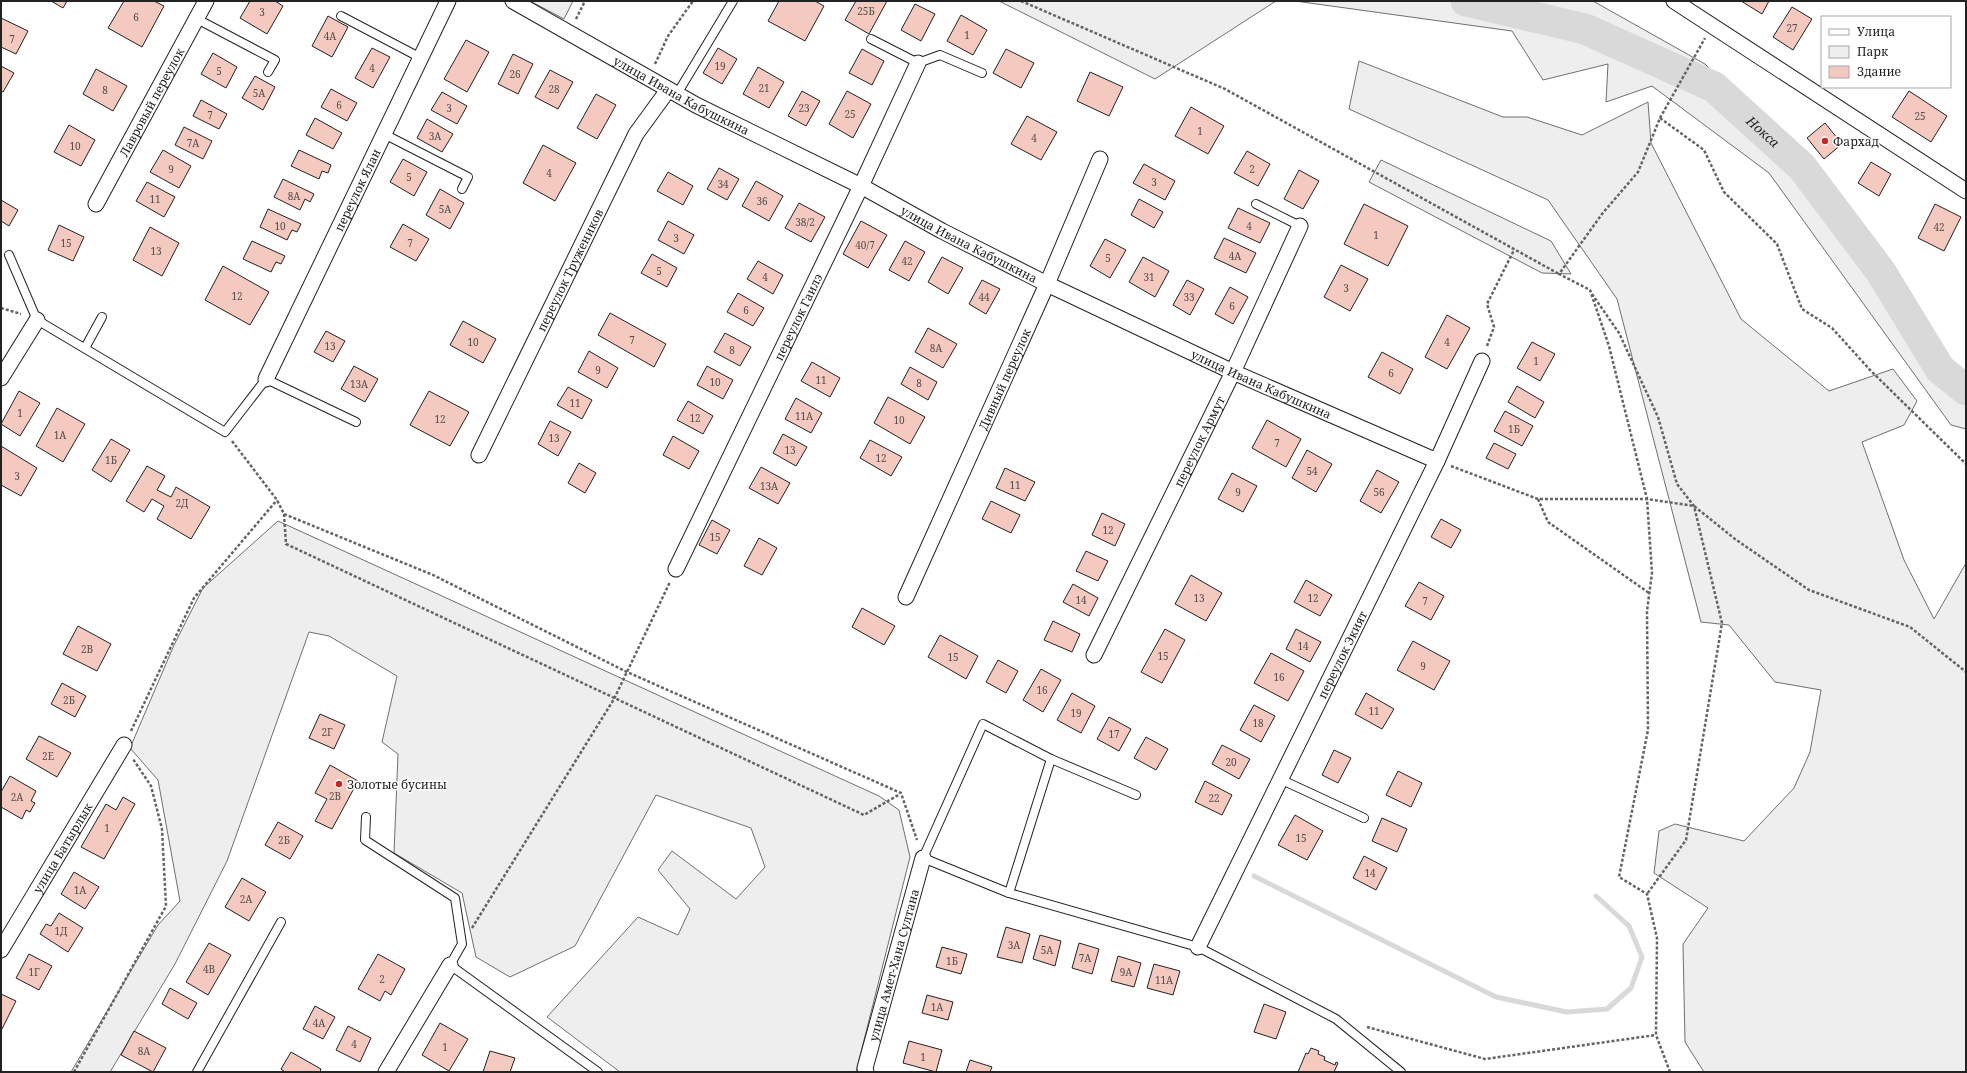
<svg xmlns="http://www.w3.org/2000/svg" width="1967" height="1073" font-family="'Noto Serif',serif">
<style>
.green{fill:#eee;stroke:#6f6f6f}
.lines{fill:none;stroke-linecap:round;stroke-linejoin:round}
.stream{stroke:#d9d9d9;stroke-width:5}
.river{stroke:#d9d9d9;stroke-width:31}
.building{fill:#f3c9c0;stroke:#222}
.lane-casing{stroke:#222;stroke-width:10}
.street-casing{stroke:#222;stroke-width:17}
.path{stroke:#646464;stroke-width:2.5;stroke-dasharray:3 2;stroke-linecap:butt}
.lane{stroke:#fff;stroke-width:8}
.street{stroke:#fff;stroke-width:15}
.poi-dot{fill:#c62828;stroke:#fff;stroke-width:1.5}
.labels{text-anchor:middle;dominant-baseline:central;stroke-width:3;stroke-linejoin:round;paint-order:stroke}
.number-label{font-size:10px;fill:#564c4a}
.street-label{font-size:12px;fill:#222;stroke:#fff}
.poi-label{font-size:12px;fill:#222;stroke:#fff;text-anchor:start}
.water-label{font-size:13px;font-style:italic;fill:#222;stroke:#fff}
</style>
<rect width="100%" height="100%" fill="#fff"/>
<!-- green -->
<g class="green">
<polygon points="530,1 573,1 564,19"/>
<polygon points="999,1 1276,1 1155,79"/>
<polygon points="1295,1 1593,1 1705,64 1806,163 1890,274 1944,359 1966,377 1966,429 1951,425 1769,173 1652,86 1606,102 1608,64 1543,80 1512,31"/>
<polygon points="1359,61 1503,117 1527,117 1582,135 1648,102 1651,143 1741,319 1829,391 1893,369 1917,401 1904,425 1862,442 1904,560 1934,619 1966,563 1966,1072 1704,1072 1685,1042 1683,944 1708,908 1654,873 1659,831 1675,824 1744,841 1794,788 1810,752 1821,690 1775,682 1729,625 1701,622 1617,299 1548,200 1349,109"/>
<polygon points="1381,160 1551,241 1571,274 1542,273 1369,182"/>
<path d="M278,521c200,91 400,184 601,275l20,14 11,47 -54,215h-236l-73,-55 91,-100 40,18 12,-26 -32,-39 14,-19 64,48 29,-32 -14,-39 -95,-33 -81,151 -65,31 -34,-20 -14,-64 -68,-40 4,-99 -16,-12 15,-66 -68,-40 -20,-4 -82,229 -52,103 -65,108h-39l87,-147 22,-24 -22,-121 -28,-32 44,-103 29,-57z"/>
</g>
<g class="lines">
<!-- stream -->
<polyline class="stream" points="1254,876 1496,997 1567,1012 1607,1009 1631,988 1642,957 1629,926 1596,896"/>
<!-- river -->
<path class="river" id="s1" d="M1466,1l119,28 129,58 88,80 79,105 59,97 26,21"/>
</g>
<!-- building -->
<g class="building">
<polygon points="51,1 67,1 63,8"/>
<polygon points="124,1 154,1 164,6 142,47 108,28"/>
<polygon points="250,1 275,1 283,6 267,34 240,18"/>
<polygon points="779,1 815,1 824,6 805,41 768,21"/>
<polygon points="856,1 887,1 869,34 845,20"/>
<polygon points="1741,1 1769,1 1762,14"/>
<polygon points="915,4 935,14 921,41 901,30"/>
<polygon points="1792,7 1812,19 1793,50 1773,37"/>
<polygon points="961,15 987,30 973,55 947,41"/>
<polygon points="328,16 348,27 332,57 312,46"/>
<polygon points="1,18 28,31 16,54 1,47"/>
<polygon points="466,40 489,52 467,92 444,79"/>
<polygon points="372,48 390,57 373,88 355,78"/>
<polygon points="718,48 737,59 722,84 703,73"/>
<polygon points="862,49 884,61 872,85 849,73"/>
<polygon points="1006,49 1034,63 1021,88 993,73"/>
<polygon points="213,53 237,67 226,88 201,74"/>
<polygon points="513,54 533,64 518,94 498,84"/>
<polygon points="1,66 14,73 3,92 1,91"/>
<polygon points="758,67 784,82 769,108 743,94"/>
<polygon points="96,69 127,86 113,111 83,94"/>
<polygon points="550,70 573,82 558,109 535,97"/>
<polygon points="1090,72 1123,87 1109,116 1077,101"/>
<polygon points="255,76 275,87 263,110 242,98"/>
<polygon points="331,89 357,103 347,121 321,107"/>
<polygon points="802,91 820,101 806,126 788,116"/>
<polygon points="847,91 871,104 853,138 829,124"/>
<polygon points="1909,91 1947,116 1931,142 1892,117"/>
<polygon points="442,92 467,106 457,124 431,110"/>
<polygon points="596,94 616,105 597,139 577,128"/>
<polygon points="201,100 227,114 219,129 193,116"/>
<polygon points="1191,107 1224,126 1208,154 1175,136"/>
<polygon points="1027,116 1057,132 1041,160 1011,144"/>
<polygon points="315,118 342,133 333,149 306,135"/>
<polygon points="427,119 453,134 442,152 417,138"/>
<polygon points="1825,123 1842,144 1824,159 1807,138"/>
<polygon points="69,125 95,140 81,166 54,152"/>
<polygon points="184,127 212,141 203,159 175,145"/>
<polygon points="543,145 576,163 555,201 523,183"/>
<polygon points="163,150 191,166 179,188 150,172"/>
<polygon points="299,150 331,165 328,173 322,171 319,179 291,166"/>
<polygon points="1247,151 1270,164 1258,186 1234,173"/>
<polygon points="403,159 427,172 414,196 390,182"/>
<polygon points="1871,162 1891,174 1879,196 1858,183"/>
<polygon points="1144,164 1175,181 1165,200 1133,183"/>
<polygon points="719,168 739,179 727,200 707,189"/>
<polygon points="1299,170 1319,181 1303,209 1284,199"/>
<polygon points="668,172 693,186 683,205 657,191"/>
<polygon points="283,179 314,194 310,202 305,199 300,210 274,197"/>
<polygon points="756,181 783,196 769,221 742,206"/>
<polygon points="147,182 175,197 164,217 136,201"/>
<polygon points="440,189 464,203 450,229 426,215"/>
<polygon points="1139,199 1163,212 1154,228 1131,215"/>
<polygon points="1,200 18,210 9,226 1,221"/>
<polygon points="799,203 825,217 811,242 785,228"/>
<polygon points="1364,204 1408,226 1388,266 1344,244"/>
<polygon points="1935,204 1961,217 1944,251 1918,238"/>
<polygon points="1238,208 1270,223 1260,243 1228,228"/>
<polygon points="268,209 301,224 297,232 292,230 287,240 260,227"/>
<polygon points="668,221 694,235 684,254 658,240"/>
<polygon points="861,221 887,235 868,268 843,254"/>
<polygon points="403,224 429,239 416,261 390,247"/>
<polygon points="59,225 84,237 73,261 48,250"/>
<polygon points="150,227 179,243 162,276 133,260"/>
<polygon points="1224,238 1256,253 1246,273 1214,258"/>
<polygon points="1105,239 1126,250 1110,278 1090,266"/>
<polygon points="252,241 285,256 281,264 276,262 271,272 243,259"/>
<polygon points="905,241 925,252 909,281 889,270"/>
<polygon points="652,254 677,268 667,287 641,273"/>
<polygon points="942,257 963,268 948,294 928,282"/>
<polygon points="1143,257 1169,271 1155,297 1129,282"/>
<polygon points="758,261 783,275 773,294 747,279"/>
<polygon points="1341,265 1368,279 1350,311 1324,297"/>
<polygon points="223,266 269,292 250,325 205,300"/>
<polygon points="982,280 1000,289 986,314 969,304"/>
<polygon points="1187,280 1204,289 1190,315 1173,305"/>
<polygon points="1230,287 1248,297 1233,324 1215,314"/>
<polygon points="738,293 764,308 753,326 727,312"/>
<polygon points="610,313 666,344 654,367 598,335"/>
<polygon points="1447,315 1470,328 1447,369 1425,357"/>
<polygon points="463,321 496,339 483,363 450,345"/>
<polygon points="928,328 957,344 943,368 915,352"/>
<polygon points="326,331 345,341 333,362 314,352"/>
<polygon points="725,333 751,347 740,366 714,352"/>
<polygon points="1532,342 1555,354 1540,381 1517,368"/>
<polygon points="589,351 618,368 607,388 578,372"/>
<polygon points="1382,352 1413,369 1400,394 1368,377"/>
<polygon points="812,362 840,378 830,397 801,381"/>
<polygon points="354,366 378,379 365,402 341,389"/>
<polygon points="707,366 733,380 723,399 697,385"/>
<polygon points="910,367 937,382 928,400 901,384"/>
<polygon points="1517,386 1544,402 1535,418 1508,402"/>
<polygon points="568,387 592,400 582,419 557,405"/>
<polygon points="19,391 40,403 20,436 1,424"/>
<polygon points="429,391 469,412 450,446 410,425"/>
<polygon points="888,397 925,417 910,444 874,423"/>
<polygon points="796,398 822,413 811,433 785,419"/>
<polygon points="688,401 713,416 703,434 677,420"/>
<polygon points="57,408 85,424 63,462 36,446"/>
<polygon points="1505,411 1533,426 1522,446 1494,431"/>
<polygon points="1267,420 1301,439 1286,467 1252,448"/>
<polygon points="550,421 571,432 558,456 538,444"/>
<polygon points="783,434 807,447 796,466 773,453"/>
<polygon points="673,436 699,451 689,469 663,455"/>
<polygon points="111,439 130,450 111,482 92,470"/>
<polygon points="870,440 902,457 891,476 860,458"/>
<polygon points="1494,443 1516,454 1508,469 1486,458"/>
<polygon points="1,446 37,468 21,496 1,485"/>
<polygon points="1307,450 1332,464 1316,492 1292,478"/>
<polygon points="579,463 596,473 585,493 568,483"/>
<polygon points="147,466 165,476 157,490 171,497 176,487 210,507 191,539 157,519 164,506 152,499 144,512 126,501"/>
<polygon points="761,467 790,483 778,504 749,488"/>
<polygon points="1005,468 1035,482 1025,501 996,488"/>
<polygon points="1377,470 1399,482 1381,513 1360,501"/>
<polygon points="1232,473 1257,486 1243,512 1218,499"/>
<polygon points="991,501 1020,515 1011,533 982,519"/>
<polygon points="1102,513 1125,524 1115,546 1092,535"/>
<polygon points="1441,519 1461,530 1451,548 1431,537"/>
<polygon points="712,520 730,530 717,554 699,545"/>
<polygon points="759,538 777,548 762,575 744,566"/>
<polygon points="1086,551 1108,561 1098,581 1076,571"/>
<polygon points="1191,575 1222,593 1206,621 1175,604"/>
<polygon points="1306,580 1332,595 1320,616 1294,602"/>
<polygon points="1419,582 1444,596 1431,620 1405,606"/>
<polygon points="1073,584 1098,598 1089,616 1063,602"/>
<polygon points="862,608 895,626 884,645 852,627"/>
<polygon points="1053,621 1080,634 1072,652 1044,640"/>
<polygon points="78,626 111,644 97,671 63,654"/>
<polygon points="1165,629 1185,640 1162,683 1141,672"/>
<polygon points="1296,629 1321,642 1310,662 1286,649"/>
<polygon points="940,635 978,656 966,679 928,657"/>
<polygon points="1413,641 1450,661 1434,690 1397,670"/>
<polygon points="1271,653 1304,671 1288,701 1254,683"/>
<polygon points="998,660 1018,671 1006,693 986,682"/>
<polygon points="1041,669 1061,680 1043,712 1023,700"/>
<polygon points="62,683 86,696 75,717 51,704"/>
<polygon points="1072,693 1095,706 1081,733 1057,720"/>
<polygon points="1366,693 1394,709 1382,729 1355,714"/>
<polygon points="1254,705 1275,716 1261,742 1240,730"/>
<polygon points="320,714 345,725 334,749 309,738"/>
<polygon points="1109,717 1131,729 1119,751 1097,739"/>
<polygon points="39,736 71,753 57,777 26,759"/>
<polygon points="1146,737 1168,749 1156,770 1134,758"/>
<polygon points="1222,745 1250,759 1239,779 1212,764"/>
<polygon points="1334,750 1351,758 1338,783 1322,775"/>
<polygon points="330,765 358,781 332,829 315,821 327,799 315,793"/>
<polygon points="1398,771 1422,783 1411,807 1386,795"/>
<polygon points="10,776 36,791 31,801 35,803 30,812 26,810 22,819 1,807 1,792"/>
<polygon points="1205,781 1232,795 1222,815 1195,802"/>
<polygon points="123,797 135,804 104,859 81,847 106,804 116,810"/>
<polygon points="1295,815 1323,831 1307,860 1278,845"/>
<polygon points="1382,818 1407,829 1397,852 1372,841"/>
<polygon points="278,822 303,836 290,859 265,845"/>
<polygon points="1364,856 1387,868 1376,890 1353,878"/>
<polygon points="74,872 99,887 85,909 61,894"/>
<polygon points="242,878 266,892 249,921 225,907"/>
<polygon points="59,913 83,928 68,952 40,934 46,924 51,926"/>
<polygon points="1006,927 1030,934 1022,963 997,957"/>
<polygon points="1040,935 1061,941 1055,966 1033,959"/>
<polygon points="209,943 231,955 208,995 186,982"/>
<polygon points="1079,943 1099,949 1092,974 1072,968"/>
<polygon points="942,947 967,954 961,974 936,967"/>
<polygon points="29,954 52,966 39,990 16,978"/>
<polygon points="378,954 405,969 391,995 385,991 380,1001 358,989"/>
<polygon points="1118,956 1141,963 1134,987 1111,981"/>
<polygon points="1154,964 1180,971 1173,995 1147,988"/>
<polygon points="170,988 197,1003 188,1019 162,1004"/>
<polygon points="1,994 16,1001 2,1029 1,1028"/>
<polygon points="927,995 953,1002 948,1020 922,1013"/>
<polygon points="1264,1004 1286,1012 1276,1039 1254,1032"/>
<polygon points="315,1006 335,1017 323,1039 303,1029"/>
<polygon points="440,1023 468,1039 449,1071 422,1055"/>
<polygon points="348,1026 371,1038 360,1062 336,1050"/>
<polygon points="134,1031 166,1048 153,1072 121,1055"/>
<polygon points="909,1041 942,1050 936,1072 903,1063"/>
<polygon points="1311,1048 1319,1051 1318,1054 1325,1057 1324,1060 1335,1065 1336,1062 1338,1063 1334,1072 1298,1072 1306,1053 1308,1054"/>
<polygon points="490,1051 515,1058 510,1072 483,1072"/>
<polygon points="291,1052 321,1069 320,1072 285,1072 281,1069"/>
<polygon points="970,1060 992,1067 990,1072 966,1072"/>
</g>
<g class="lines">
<defs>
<g id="lane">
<polyline points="341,16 421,58"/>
<polyline points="197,19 275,60 268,72"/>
<polyline points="871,39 918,63 940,55 982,73"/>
<polyline points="677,94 733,1"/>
<polyline points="384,134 468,177 462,189"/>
<polyline points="1256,204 1300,226"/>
<polyline points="9,255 37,320 225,432 266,379 356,422"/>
<polyline points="85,348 102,317"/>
<polyline points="1282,780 1364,818"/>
<polyline points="1136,795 1051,759 983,724 923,858 1009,893 1198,947 1336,1019 1401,1072"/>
<polyline points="366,817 365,840 455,898 462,944 450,965 598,1072"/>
<polyline points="1009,893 1051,759"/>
<polyline points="197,1072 281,922"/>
</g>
<g id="street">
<path id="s2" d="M513,1l183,104 165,81 81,45 105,53 186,88 204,89"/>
<polyline points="1674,1 1966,191"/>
<path id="s3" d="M96,204l110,-203"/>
<polyline points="1,378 37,320"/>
<path id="s4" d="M266,379l182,-378"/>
<path id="s5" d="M479,455l157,-321 32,-44"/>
<path id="s6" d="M676,569l185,-383 57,-123"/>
<path id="s7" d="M906,597l141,-313 53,-125"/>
<path id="s8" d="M1094,655l139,-283 67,-146"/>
<path id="s9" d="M1198,947l239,-486 45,-100"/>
<path id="s10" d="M1,950l123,-205"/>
<polyline points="386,1072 450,965"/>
<path id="s11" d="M866,1072l-1,-4 58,-210"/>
</g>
</defs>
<!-- lane casing -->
<use href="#lane" class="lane-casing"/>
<!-- street casing -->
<use href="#street" class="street-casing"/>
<!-- path -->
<g class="path">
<polyline points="1021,1 1225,89 1559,274"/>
<polyline points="576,19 585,1"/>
<polyline points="655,64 668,36 693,1"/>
<polyline points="1660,118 1705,38"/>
<polyline points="1592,294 1619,333 1658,417 1677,484 1694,506 1722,623 1686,840 1647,894"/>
<polyline points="1,308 21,314"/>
<polyline points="1487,346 1494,327 1487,304 1514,250"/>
<polyline points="232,441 277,500 284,514 433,575 627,672 901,793 917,840"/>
<polyline points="1451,466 1538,499 1647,499 1694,506 1735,539 1809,590 1910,627 1966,672"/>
<polyline points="1538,499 1548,522 1649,593"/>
<polyline points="284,514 286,544 864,815 900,794"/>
<polyline points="131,731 194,598 277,500"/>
<polyline points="472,928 614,699 670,582"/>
<polyline points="1367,1027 1485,1059 1656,1035"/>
<polyline points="74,1072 166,906 162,829 151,786 133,759"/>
<polyline points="1670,1072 1656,1035 1657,938 1647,894 1619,877 1648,730 1647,611 1652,573 1647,499 1609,346 1590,290 1559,274 1602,214 1638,172 1660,118 1704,150 1724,192 1777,244 1802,309 1832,328 1871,371 1966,464"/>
</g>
<!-- lane -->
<use href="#lane" class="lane"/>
<!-- street -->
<use href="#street" class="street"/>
</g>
<!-- markers -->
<g class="poi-dot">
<circle cx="1825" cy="141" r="4"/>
<circle cx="339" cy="784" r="4"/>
</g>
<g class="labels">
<!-- number labels -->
<g class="number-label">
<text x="866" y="11">25Б</text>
<text x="262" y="12">3</text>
<text x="136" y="17">6</text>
<text x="1792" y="28">27</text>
<text x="967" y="35">1</text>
<text x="330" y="36">4А</text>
<text x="12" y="39">7</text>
<text x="720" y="66">19</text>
<text x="372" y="68">4</text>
<text x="219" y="71">5</text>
<text x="515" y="74">26</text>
<text x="764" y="88">21</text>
<text x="554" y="89">28</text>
<text x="105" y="90">8</text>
<text x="259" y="93">5А</text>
<text x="339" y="105">6</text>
<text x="449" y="108">3</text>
<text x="804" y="108">23</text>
<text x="850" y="114">25</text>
<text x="210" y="115">7</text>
<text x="1920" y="116">25</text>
<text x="1200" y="131">1</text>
<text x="435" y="136">3А</text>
<text x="1034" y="138">4</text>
<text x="193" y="143">7А</text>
<text x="75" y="146">10</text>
<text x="171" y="169">9</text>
<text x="1252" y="169">2</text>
<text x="549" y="173">4</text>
<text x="409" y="177">5</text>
<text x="1154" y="182">3</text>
<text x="723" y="184">34</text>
<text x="294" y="196">8А</text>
<text x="155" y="199">11</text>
<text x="762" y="201">36</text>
<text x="445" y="209">5А</text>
<text x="805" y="222">38/2</text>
<text x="280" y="226">10</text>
<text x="1249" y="226">4</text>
<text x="1939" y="227">42</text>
<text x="1376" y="235">1</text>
<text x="676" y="238">3</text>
<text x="66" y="243">15</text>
<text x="410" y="243">7</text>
<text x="865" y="245">40/7</text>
<text x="156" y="251">13</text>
<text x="1235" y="256">4А</text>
<text x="1108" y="258">5</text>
<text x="907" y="261">42</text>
<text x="659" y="271">5</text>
<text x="765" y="277">4</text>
<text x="1149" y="277">31</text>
<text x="1346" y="288">3</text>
<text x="237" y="296">12</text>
<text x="984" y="297">44</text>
<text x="1189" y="297">33</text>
<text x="1232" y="306">6</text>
<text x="746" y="310">6</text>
<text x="632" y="340">7</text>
<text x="473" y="342">10</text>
<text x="1447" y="342">4</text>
<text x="330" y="346">13</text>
<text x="936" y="348">8А</text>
<text x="732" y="350">8</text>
<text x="1536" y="361">1</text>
<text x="598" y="370">9</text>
<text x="1391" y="373">6</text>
<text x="821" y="380">11</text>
<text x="715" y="382">10</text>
<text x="919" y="383">8</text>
<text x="359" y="384">13А</text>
<text x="575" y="403">11</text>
<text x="20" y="413">1</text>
<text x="804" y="416">11А</text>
<text x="695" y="418">12</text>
<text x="440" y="419">12</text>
<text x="899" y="420">10</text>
<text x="1514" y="429">1Б</text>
<text x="60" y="435">1А</text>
<text x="554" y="438">13</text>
<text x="1277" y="443">7</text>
<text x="790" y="450">13</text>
<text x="881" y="458">12</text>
<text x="111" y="460">1Б</text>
<text x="1312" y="471">54</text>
<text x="17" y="476">3</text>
<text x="1015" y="485">11</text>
<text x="769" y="486">13А</text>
<text x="1238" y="492">9</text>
<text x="1379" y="492">56</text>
<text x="182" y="503">2Д</text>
<text x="1108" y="530">12</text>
<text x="715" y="537">15</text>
<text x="1199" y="598">13</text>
<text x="1313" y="598">12</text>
<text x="1081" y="600">14</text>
<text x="1425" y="601">7</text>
<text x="1303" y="646">14</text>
<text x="87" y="649">2В</text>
<text x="1163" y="656">15</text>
<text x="953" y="657">15</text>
<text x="1423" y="666">9</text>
<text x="1279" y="677">16</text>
<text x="1042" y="690">16</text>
<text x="69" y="700">2Б</text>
<text x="1374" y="711">11</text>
<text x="1076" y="713">19</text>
<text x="1258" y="723">18</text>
<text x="327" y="732">2Г</text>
<text x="1114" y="734">17</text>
<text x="48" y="756">2Е</text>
<text x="1231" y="762">20</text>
<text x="335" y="796">2В</text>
<text x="17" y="797">2А</text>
<text x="1214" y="798">22</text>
<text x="107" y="828">1</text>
<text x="1301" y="838">15</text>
<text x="284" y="840">2Б</text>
<text x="1370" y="873">14</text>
<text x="80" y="890">1А</text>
<text x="246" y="899">2А</text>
<text x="61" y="931">1Д</text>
<text x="1014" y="945">3А</text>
<text x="1047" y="950">5А</text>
<text x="1085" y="958">7А</text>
<text x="952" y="961">1Б</text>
<text x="209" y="969">4В</text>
<text x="34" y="972">1Г</text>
<text x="1126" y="972">9А</text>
<text x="382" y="979">2</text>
<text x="1164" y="980">11А</text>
<text x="937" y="1007">1А</text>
<text x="319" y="1023">4А</text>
<text x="354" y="1044">4</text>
<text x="445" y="1047">1</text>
<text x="144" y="1051">8А</text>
<text x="923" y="1057">1</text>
</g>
<!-- street labels -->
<g class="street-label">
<text stroke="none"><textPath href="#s2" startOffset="193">улица Ивана Кабушкина</textPath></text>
<text stroke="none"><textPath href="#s3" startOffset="116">Лавровый переулок</textPath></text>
<text stroke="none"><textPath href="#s4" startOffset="210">переулок Ялан</textPath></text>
<text stroke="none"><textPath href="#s2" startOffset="517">улица Ивана Кабушкина</textPath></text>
<text stroke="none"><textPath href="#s5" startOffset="206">переулок Тружеников</textPath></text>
<text stroke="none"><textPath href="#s6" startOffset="280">переулок Гаилэ</textPath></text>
<text stroke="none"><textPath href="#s7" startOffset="239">Дивный переулок</textPath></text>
<text stroke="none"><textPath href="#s2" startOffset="841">улица Ивана Кабушкина</textPath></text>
<text stroke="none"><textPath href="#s8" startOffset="238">переулок Армут</textPath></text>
<text stroke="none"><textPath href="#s9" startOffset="326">переулок Экият</textPath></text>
<text stroke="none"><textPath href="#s10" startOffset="119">улица Батырлык</textPath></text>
<text stroke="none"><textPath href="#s11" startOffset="111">улица Амет-Хана Султана</textPath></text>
</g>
<!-- poi labels -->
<g class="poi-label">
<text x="1833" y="141">Фархад</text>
<text x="347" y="784">Золотые бусины</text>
</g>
<!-- water labels -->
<g class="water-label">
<text stroke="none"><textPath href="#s1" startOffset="330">Нокса</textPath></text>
</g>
</g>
<!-- border -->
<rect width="1967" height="1073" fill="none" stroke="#222222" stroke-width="4"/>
<!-- legend -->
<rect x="1821" y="16" width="130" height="72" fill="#ffffff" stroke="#a7a7a7"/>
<rect x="1829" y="29" width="20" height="6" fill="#ffffff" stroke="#a7a7a7"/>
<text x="1857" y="36" font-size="12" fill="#222222">Улица</text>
<rect x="1829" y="46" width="20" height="12" fill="#eeeeee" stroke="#a7a7a7"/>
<text x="1857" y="56" font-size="12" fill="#222222">Парк</text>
<rect x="1829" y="66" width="20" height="12" fill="#f3c9c0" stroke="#a7a7a7"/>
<text x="1857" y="76" font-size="12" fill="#222222">Здание</text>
</svg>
